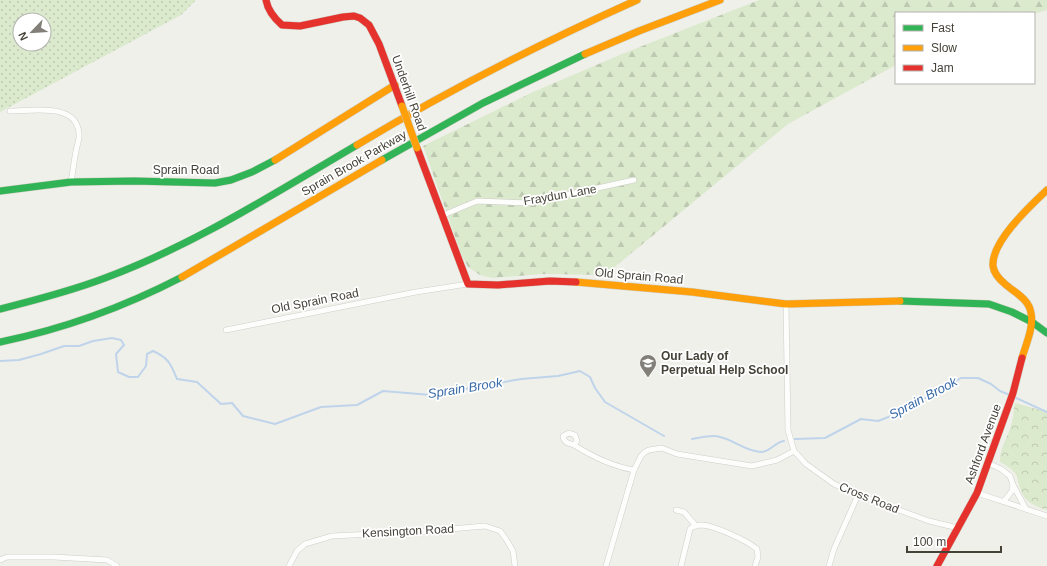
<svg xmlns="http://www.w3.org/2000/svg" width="1047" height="566" font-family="Helvetica,sans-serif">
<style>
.grass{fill:url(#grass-dots);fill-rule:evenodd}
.forest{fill:url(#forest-firs)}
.park{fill:url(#park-crowns)}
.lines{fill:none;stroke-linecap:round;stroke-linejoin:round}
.stream{stroke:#bfd4ea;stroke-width:2}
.street-casing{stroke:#cecdc9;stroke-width:6}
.fast-casing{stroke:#cecdc2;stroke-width:8}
.slow-casing{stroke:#cecdc2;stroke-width:8}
.jam-casing{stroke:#cecdc2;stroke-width:8}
.street{stroke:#fdfdfc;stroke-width:5}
.fast{stroke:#30b455;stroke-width:7}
.slow{stroke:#ff9f0a;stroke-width:7}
.jam{stroke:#e5322d;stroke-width:7}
.slow-bridge-casing{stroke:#cecdc2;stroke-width:8;stroke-linecap:butt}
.slow-bridge{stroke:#ff9f0a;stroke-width:7}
.labels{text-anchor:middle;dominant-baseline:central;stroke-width:3.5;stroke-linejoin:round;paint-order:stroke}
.street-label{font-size:12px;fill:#454238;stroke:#fff}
.poi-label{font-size:12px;font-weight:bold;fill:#454238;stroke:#fff;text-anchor:start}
.water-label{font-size:13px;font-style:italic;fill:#3a6ca8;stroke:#fff}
</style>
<defs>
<pattern id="grass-dots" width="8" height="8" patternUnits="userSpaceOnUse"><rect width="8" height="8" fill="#dbe9cd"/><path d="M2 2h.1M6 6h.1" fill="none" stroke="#bdc9b1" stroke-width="1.8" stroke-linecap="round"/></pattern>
<pattern id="forest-firs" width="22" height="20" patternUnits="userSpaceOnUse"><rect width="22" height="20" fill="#dbe9cd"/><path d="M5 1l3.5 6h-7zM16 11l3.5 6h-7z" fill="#bdc9b1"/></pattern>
<pattern id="park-crowns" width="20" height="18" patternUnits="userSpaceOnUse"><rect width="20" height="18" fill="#dbe9cd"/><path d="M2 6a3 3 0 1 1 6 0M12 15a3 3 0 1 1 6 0" fill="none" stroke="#bdc9b1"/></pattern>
</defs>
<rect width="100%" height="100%" fill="#f0f0eb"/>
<!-- grass -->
<path class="grass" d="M0,0h196l-15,15 -181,97zM20,20h24v24h-24z"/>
<!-- forest -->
<polygon class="forest" points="759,0 1047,0 1047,10 1034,14 896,13 896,65 788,124 605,275 543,274 492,278 480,275 468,267 462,256 423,146 533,92 622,54"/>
<!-- park -->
<path class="park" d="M1015,403l32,9v98c-13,-4 -23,-8 -27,-22 -2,-5 -2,-11 -5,-15 -4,-5 -10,-8 -15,-11 -1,-14 9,-26 12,-40 2,-6 1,-13 3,-19z"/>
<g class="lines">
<!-- stream -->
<g class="stream">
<path d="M0,361l19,-1 22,-6 23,-8h15l14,-5 19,-3 9,2 3,5 -8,9 2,18 11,5h9l8,-11 1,-12 6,-3c16,7 18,14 24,28l20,3 24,22 11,-1 11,13 32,8 46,-17 36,-2 26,-14 48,4 90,-16 37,-3 22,-5 10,6 5,11 10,14 59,34"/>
<polyline points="1014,397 1047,412"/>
<path d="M692,439c8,-1 20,-5 28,-2 14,3 27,15 42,15 9,-1 13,-10 22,-11"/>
<polyline points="795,439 825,438 861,419 878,421 899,413 961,378 978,378 991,384 1000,391 1010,395"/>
</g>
<defs>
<g id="street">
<path d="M10,111c22,0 66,-9 69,22 1,5 -2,12 -3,18 -2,10 -3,20 -5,31"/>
<polyline points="441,216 477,201 529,203 634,180"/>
<polyline points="786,304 788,430 794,451 806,464 834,484 858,495 929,521 958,528"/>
<polyline points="226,330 416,292 468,284"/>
<path d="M569,433l6,2 2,6 -3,4c-6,-2 -10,-2 -11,-9z"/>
<path d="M574,445c19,12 37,21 60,25"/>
<polyline points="988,463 1001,469 1010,476 1013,485 1026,509"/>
<polyline points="977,493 1047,516"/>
<polyline points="1004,501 1012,491 1013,485"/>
<polyline points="676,510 684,512 696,526"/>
<polyline points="0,560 7,557 54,557 107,560 117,566"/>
<polyline points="289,566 297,551 305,544 332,536 415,532 485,526 500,531 506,539 513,551 515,566"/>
<polyline points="606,566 634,470 641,456 645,452 649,450 662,448 677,454 752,466 777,460 794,451"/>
<path d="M681,566l9,-37c3,-3 7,-4 12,-4 13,1 44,15 55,24l1,8 -3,9"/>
<polyline points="829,566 834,549 858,495"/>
</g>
<g id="fast">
<polyline points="382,160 483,103 585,54"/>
<polyline points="0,191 71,182 134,181 215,183 231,180 252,172 275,160"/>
<polyline points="900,301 989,304 1012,312 1032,322 1047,333"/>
<path d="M0,309c36,-9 71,-18 105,-31 89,-33 170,-85 252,-133"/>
<path d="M0,342c64,-13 124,-35 182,-65"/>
</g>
<g id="slow">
<polyline points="585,54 639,31 720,0"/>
<path d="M357,145c90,-54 184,-102 280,-145"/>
<polyline points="275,160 395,85"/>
<polyline points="182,277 382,160"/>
<polyline points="576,282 692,292 786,304 900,301"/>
<path d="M1022,358c4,-14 12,-31 9,-45 -2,-14 -17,-21 -26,-29 -6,-5 -11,-10 -12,-18 -2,-24 37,-60 54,-76"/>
</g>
<g id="jam">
<path d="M266,0c2,11 8,18 16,25l18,1 43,-9 11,-1 6,2 9,7 10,19 23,62"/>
<polyline points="417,148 468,284 498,285 550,281 576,282"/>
<polyline points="937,566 977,493 1013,393 1022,358"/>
</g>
</defs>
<!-- street casing -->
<use href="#street" class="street-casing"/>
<!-- fast casing -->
<use href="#fast" class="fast-casing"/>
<!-- slow casing -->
<use href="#slow" class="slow-casing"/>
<!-- jam casing -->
<use href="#jam" class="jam-casing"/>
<!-- street -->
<use href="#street" class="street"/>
<!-- fast -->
<use href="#fast" class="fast"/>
<!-- slow -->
<use href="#slow" class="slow"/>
<!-- jam -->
<use href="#jam" class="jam"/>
<defs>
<polyline id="slow-bridge" points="402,106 417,148"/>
</defs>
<!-- slow-bridge casing -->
<use href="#slow-bridge" class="slow-bridge-casing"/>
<!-- slow-bridge -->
<use href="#slow-bridge" class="slow-bridge"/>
</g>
<!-- icons -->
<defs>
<symbol id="school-pin" viewBox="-11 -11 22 30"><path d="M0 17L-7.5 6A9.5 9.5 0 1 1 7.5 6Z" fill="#817f77" stroke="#fff"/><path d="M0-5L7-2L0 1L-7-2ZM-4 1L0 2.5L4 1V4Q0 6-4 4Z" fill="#fff"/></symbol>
</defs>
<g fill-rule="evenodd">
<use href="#school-pin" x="638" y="353" width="20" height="27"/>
</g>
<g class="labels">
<!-- street labels -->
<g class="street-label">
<text transform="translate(409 93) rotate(70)">Underhill Road</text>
<text transform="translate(354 163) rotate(-30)">Sprain Brook Parkway</text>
<text x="186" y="170">Sprain Road</text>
<text transform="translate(560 195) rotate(-10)">Fraydun Lane</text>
<text transform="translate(639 276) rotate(5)">Old Sprain Road</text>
<text transform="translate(315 301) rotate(-11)">Old Sprain Road</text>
<text transform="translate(983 444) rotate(-70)">Ashford Avenue</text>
<text transform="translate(869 498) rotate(22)">Cross Road</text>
<text transform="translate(408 531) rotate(-3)">Kensington Road</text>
</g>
<!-- poi labels -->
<g class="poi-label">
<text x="661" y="356">Our Lady of<tspan x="661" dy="14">Perpetual Help School</tspan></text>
</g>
<!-- water labels -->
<g class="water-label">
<text transform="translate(465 388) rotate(-9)">Sprain Brook</text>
<text transform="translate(923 398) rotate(-28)">Sprain Brook</text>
</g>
</g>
<!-- legend -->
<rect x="895" y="12" width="140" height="72" fill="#ffffff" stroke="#b5b3af"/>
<rect x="903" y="25" width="20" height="6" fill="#30b455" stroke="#b5b3af"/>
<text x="931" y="32" font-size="12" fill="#454238">Fast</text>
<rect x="903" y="45" width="20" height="6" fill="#ff9f0a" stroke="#b5b3af"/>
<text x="931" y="52" font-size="12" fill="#454238">Slow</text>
<rect x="903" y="65" width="20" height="6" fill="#e5322d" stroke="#b5b3af"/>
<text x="931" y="72" font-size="12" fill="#454238">Jam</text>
<!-- north arrow -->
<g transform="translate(32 32) rotate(245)"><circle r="19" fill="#ffffff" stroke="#b5b3af"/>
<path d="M0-3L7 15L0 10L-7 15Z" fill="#817f77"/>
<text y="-6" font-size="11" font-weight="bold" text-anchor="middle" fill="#454238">N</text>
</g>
<!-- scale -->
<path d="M907 546v6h94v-6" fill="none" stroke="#454238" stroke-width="2"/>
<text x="913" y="546" font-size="12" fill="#454238" stroke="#ffffff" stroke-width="3" paint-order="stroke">100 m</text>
</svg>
